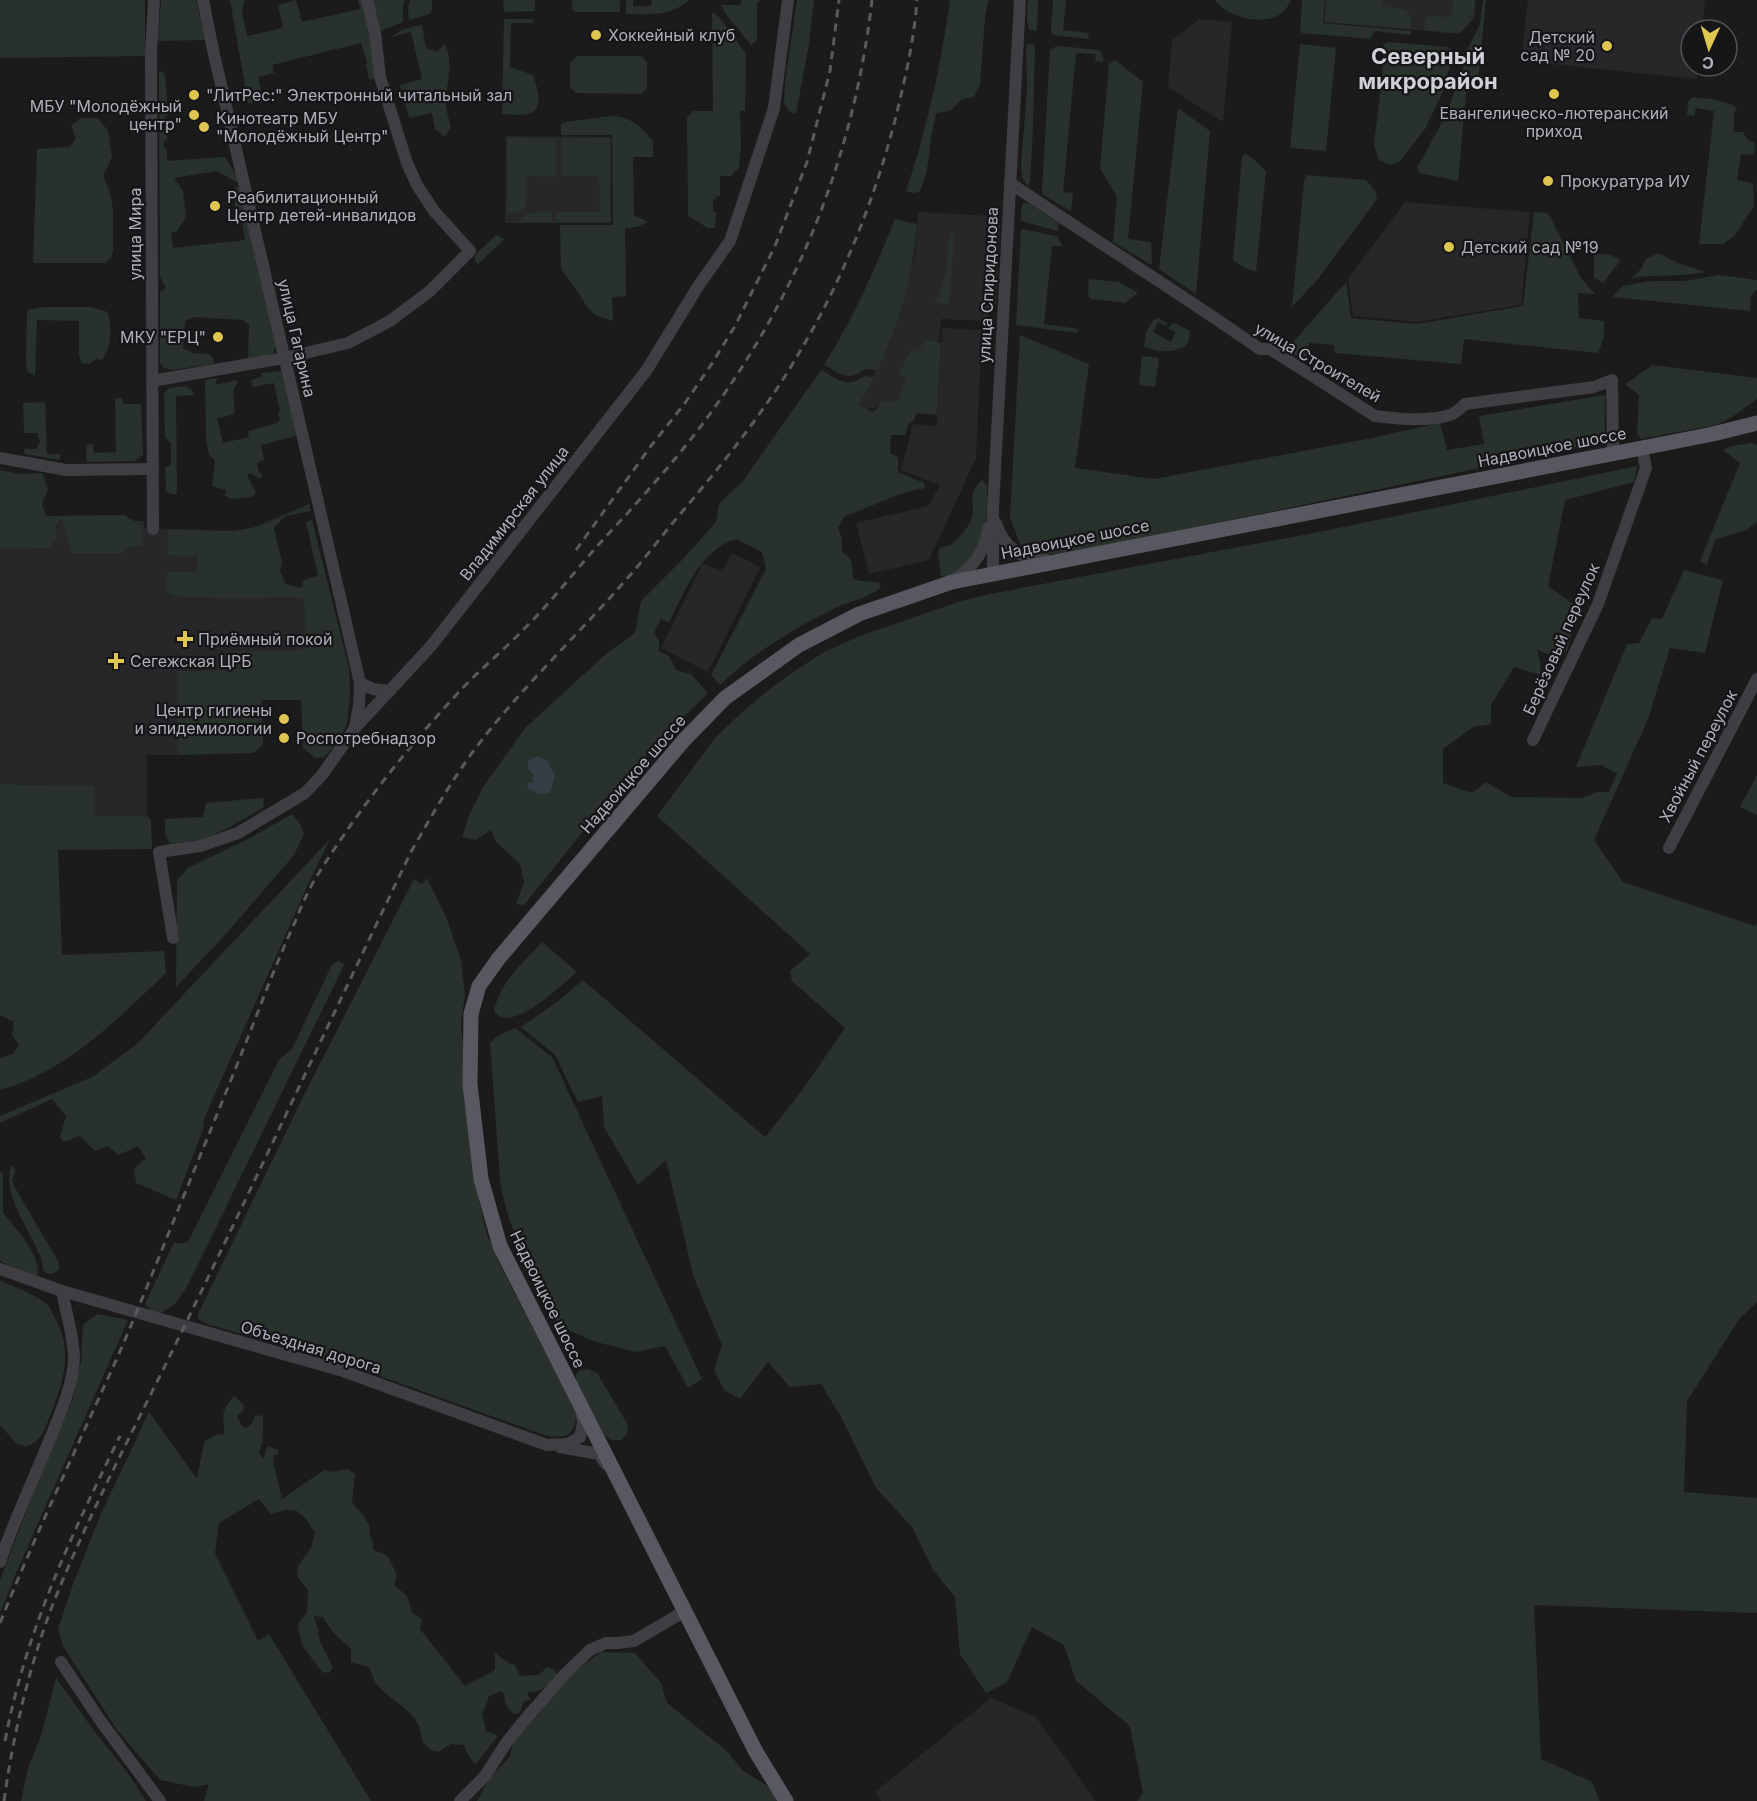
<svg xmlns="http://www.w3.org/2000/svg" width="1757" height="1801" font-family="Inter,sans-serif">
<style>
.built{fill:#272729}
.green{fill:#29312c}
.water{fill:#373d46}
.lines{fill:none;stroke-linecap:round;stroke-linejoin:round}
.minor{stroke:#3e3e43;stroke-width:12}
.major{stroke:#585960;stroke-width:15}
.rail{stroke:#595a60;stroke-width:3;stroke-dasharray:8 6;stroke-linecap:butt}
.poi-dot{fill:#dec651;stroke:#161517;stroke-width:2}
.labels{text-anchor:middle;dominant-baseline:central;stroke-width:4.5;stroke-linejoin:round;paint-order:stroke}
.poi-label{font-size:16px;fill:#afb0ba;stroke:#161517;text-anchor:start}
.street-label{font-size:16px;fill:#afb0ba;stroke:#161517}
.district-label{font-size:22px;font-weight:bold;fill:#cfd0d7;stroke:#161517}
</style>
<rect width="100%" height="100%" fill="#1b1b1c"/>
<!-- built -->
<g class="built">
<polygon points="1326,0 1476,0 1474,19 1459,34 1324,22"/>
<polygon points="1528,0 1705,0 1702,30 1691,30 1691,66 1698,66 1697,79 1521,61"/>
<polygon points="1199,19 1232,22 1223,122 1168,87 1172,40"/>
<polygon points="506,136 611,137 611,223 505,223"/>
<polygon points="1405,202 1530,212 1521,305 1417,322 1353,316 1348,278"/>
<polygon points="918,212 991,216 985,321 941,319 939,342 925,341 900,402 868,409 858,403 889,345 915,254"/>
<polygon points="942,328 982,330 976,458 929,560 869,574 856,523 928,506 940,485 901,470 913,424 937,426"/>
<polygon points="18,521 144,521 144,528 199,530 197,597 304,597 305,650 233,651 233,670 178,671 178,755 147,755 147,816 93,816 93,786 0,784 0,525"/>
<polygon points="732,553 760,567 708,672 661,648 703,563 722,572"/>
<polygon points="991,1698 1036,1717 1096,1801 881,1801 875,1792"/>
</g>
<!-- green -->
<g class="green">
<polygon points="0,0 145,0 145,56 0,58"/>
<polygon points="161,0 196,0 205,40 158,41"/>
<polygon points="230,0 244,0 242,13 247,36 283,28 278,5 296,0 302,22 360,9 358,0 364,0 385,77 369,80 366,64 367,63 361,43 272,65 274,73 258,77 264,102 248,103"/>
<polygon points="372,0 405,0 403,6 403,22 381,31"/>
<polygon points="411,0 432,0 432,10 430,14 409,20 408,7"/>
<polygon points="503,0 535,0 535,11 504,12"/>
<polygon points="572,0 620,0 620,12 575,12 572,9"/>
<path d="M626,0h7v6h18l1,-6h37c-19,17 -39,14 -63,14z"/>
<polygon points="742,0 761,0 757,2 757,40 751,45 725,13 721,5 740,5"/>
<polygon points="797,0 814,0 809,44 796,114 790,112 784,103 785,82"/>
<path d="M950,0h38l-3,18 -5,67 -6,12 -12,2 -12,12 -14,2c-2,11 -5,22 -6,33 -2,16 -3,32 -11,46l-6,1 -7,-2c21,-62 35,-126 44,-191z"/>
<path d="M1028,0h10l-1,29 -2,2 -6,-2c-3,-10 -2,-19 -1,-29z"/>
<polygon points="1053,0 1066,0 1063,30 1089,33 1088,39 1052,35 1051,30"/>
<path d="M1215,0h76c-3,7 -8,14 -16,17 -18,7 -50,-1 -60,-17z"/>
<polygon points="1302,0 1325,0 1323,23 1411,31 1411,35 1375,31 1370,39 1302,33 1300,31"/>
<path d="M1326,0h56l1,6c18,5 30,-2 28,23l-86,-7z"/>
<polygon points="1453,0 1475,0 1473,18 1459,33 1424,30 1425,20 1428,16 1452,17"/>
<polygon points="1483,0 1486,0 1478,82 1467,82 1458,181 1419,173 1417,168 1446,115 1468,54 1467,50 1480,24"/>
<polygon points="712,12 719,17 746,54 745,111 740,111 741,147 739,167 731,176 720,176 720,196 716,196 716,199 713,200 713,212 716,212 715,228 708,228 688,216 687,118 693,111 713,111"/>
<path d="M504,19h29v4h-22l-1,44 23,8c4,12 13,35 -6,39 -7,2 -17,0 -25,0z"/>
<path d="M422,25l4,23 11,4 7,-8c11,16 2,41 2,58 0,9 3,17 5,25l-6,10 -10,-8 -3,-16 -23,5 -9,-33 22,-6 -11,-47 -20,5c10,-8 19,-10 31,-12z"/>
<polygon points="1389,42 1447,47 1452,50 1452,59 1442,94 1425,129 1400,161 1391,165 1379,160 1374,145 1384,60 1381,49 1384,44"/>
<polygon points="1029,43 1034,45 1035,49 1033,128 1030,182 1028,187 1022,177 1021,166 1027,89 1026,46"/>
<polygon points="1300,44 1336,48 1326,151 1290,148"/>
<path d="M1060,46l38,4c4,3 6,6 5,12l-8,-1 1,-7 -20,-1 -13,139 10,1 -2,18 -28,-16 -1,-4 8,-141 5,-3z"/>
<polygon points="577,56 641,56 647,62 647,87 645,91 641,94 576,93 570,87 570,63"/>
<polygon points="1115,60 1143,82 1128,239 1151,242 1152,265 1113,242 1117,197 1100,168 1109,64"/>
<polygon points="162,71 165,75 168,115 165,116 165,126 168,127 167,140 164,141 163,145 167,152 167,161 225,157 241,182 237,182 217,171 174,178 183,191 186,217 177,231 171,233 173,248 245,240 242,220 235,211 235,190 236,187 242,186 277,343 273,353 265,356 248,359 249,325 243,320 193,317 185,321 183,348 193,353 210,354 213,358 214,364 172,370 164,368 160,363 160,292 166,288 160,277 159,72"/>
<path d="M1691,98c12,-1 36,3 45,9l1,3 -3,2v20h9l4,7 8,4 -1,12 -13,-1 -4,26 16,3 1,23 -19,29 -12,9h-24l15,-133 -18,-3 -2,8 -7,-1 1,-13z"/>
<polygon points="1178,108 1210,131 1196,294 1159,269"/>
<path d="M611,116c20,0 30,11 42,25v16h-20l1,58 14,7 -11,5 -11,1 -1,2 1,66 -14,1 1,24 -18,-6 -7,-7 -17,-26 -10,-13 -1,-44h53l-1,-90h-51v-11l4,-2z"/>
<polygon points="81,118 98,118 108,131 112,157 103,176 110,192 113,210 113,250 111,258 105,263 33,263 37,149 70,147 76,138 71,126"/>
<polygon points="507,138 557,138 556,177 527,176 526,205 524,209 507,214"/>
<polygon points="561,138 610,138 610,222 556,222 556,212 600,212 599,176 561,176"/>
<polygon points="1245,154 1251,157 1266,171 1256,272 1243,267 1233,260 1242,157"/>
<polygon points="1307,175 1366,180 1375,191 1377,199 1318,279 1292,307 1304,181"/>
<polygon points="1023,203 1030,204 1059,223 1058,231 1021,221 1021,209"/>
<polygon points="552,212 552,222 515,222 531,213"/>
<polygon points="1534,212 1548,213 1581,278 1595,294 1578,293 1579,318 1604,321 1604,337 1598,353 1464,339 1461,364 1335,353 1334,345 1309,343 1307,360 1292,354 1290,348 1295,340 1346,282 1351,318 1417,324 1523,306"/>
<polygon points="990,218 996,219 1000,223 996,303 992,312 984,319"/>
<path d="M895,219l22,5c-4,52 -17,99 -40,146l-12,-1c-18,13 -24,5 -41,-4 29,-46 51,-96 71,-146z"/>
<polygon points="1021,229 1057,236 1062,246 1052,246 1044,324 1078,329 1078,333 1016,325"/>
<path d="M951,233l2,1 1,2 -5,68 -15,-2c12,-12 4,-16 12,-28l3,-39z"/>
<polygon points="496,235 505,239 478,264 475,260 475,255"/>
<path d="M1658,253l20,10 28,9c-25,5 -49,2 -74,6l9,-9 5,-10z"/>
<polygon points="1594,254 1608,254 1621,260 1603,283 1594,278"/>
<polygon points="1719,275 1757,280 1757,290 1751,295 1750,311 1613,297 1622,286 1650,281 1685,281"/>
<polygon points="1089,279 1119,282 1138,293 1125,303 1092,299 1088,296"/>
<path d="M44,307h46l18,5c4,18 4,33 -6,48l-5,-1 -8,5 -7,-1 -3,-8v-34l-42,-1 -2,56 -7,-4 -2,-8 1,-54z"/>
<path d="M1158,318l9,5 -1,3 -8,-4 -5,10 18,10 5,-10 -8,-4 6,-5 16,8c-1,4 0,8 -2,11 -7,12 -34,11 -44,4l2,-13 7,-13z"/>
<polygon points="1020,335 1089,364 1075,468 1154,479 1372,438 1440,423 1447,450 1484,444 1479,416 1605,395 1605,435 1601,443 1067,554 1036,554 1022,549 1010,518"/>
<path d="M924,339l17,4 -4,72 -21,-2 -2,8 -5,2 -4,12h-14l-1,18 8,4v15l26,11 1,5 -25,6 -56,23 -6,11 4,11v13c15,10 7,13 12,27l6,2 19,1 2,5c-10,11 -36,15 -50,23 -40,20 -79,44 -111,75l-9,-10 55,-106 -4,-17 -26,-13c-37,12 -50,51 -67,83l-8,-3 -7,14 5,8v10l10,5 7,14 15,4 17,19 -47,46 -39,44 -98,122 -8,-1 8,-22 -4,-18 -23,-21 -6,-13 -15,10 -14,-3 6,-19 15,-31 43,-60 80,-73 29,-21 6,-32 42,-42 33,-37 3,-18 24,-23 78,-111c17,9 26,19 43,6l10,1 -15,27 13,8 5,-3 4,-7 18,-1 7,-22 -7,-6 12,-23 8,2z"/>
<polygon points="1142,356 1159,358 1155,387 1139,385"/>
<polygon points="1653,365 1757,378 1757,399 1732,417 1716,425 1641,439 1637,433 1639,395 1625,384"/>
<path d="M282,371l18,64 -39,10 3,15 -7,3 2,9 4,3 -4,4 -8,-6 -4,2 9,18 -3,4 -22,2 -6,-3 1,-6 -14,-4 3,-26 -6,-5 -3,-16 -1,-59 12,-2 -2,7 21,-5 2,3c-10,10 -1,18 -4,31l-17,5 6,24 26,-6 -1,-6 29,-8 3,-4 -2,-5 2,-3 -6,-28 -22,4 -1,-7 11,-3 -1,-4z"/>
<polygon points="184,386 191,389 194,395 176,396 177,494 171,494 166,491 165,468 171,464 171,444 165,437 164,393 169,388"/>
<polygon points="115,398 122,398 124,404 141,404 143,455 135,461 87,462 86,445 93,444 94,453 116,452"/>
<polygon points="45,402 47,454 61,454 59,460 25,454 24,449 36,449 40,442 37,433 24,433 23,403"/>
<polygon points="1752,443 1757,445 1757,522 1746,530 1715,540 1707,565 1700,561 1740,463 1723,450 1732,446"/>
<polygon points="1637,466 1634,482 1565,500 1548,586 1579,608 1567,651 1551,656 1537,649 1540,660 1541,675 1514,667 1491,705 1491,724 1473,727 1443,749 1443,783 1472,793 1486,782 1511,797 1582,798 1597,792 1609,792 1617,773 1601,765 1576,767 1627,644 1639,643 1652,618 1662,619 1684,570 1723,580 1705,653 1670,648 1648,719 1594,840 1623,882 1755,926 1757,924 1757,1302 1740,1318 1687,1401 1684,1492 1757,1498 1757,1613 1534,1605 1541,1759 1592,1782 1600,1801 1137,1801 1143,1793 1130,1726 1076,1681 1064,1645 1032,1627 1007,1682 986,1693 960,1654 955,1597 933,1570 912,1527 876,1488 841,1417 821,1384 790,1387 768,1362 740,1399 724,1390 714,1370 722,1345 694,1278 666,1160 638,1185 604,1127 602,1096 578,1102 555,1055 521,1027 557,1002 583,980 765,1137 798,1096 845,1028 792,981 790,971 810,954 657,816 715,738 740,714 766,692 790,674 824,652 860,636 961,601 990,594 1319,532"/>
<polygon points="0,470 19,474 42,473 48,489 42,504 46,516 124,515 142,525 142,546 129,547 122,553 71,553 62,519 56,524 57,539 48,548 0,549"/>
<path d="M982,480l5,5c0,17 1,50 -9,65 -4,5 -9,10 -13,15 -6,8 -13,13 -24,11l-3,-25 3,-4c3,-1 7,0 9,-2 6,-2 19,-19 21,-25 6,-16 -6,-24 11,-40z"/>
<path d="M309,504l2,7 -26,5 -11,12 8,34 -2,9 6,13 15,4 3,-8 14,-4 -12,-54 6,-2 37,148 1,27 -3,28 -7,18 -16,16 -9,1 -12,-10 -2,-48h-39l1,45 -10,8 -75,2 -1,-84 55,-1v-19l73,-1 -1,-52c-20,-2 -125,3 -134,-4 -6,-5 -3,-16 -3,-22h30l1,-16 -31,-1 1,-26 65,2 23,-4z"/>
<polygon points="1757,775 1757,815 1740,807"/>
<path d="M0,784l94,2v30h53l4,4 1,29 -94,1 4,105 102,-4 2,22c-49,46 -99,99 -166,117v-32l13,-4 6,-9 -7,-10 2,-13 -14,-7z"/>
<polygon points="263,798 264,807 230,827 203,839 170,844 165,834 165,819 203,817 206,803"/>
<polygon points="292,814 300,824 304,834 294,855 225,935 176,987 177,880 188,868 252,837"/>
<polygon points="330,839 309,882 203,1121 204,1127 176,1200 136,1183 134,1169 146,1158 138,1146 119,1155 107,1146 95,1151 80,1136 64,1142 60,1137 66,1116 52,1099 0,1123 0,1116 92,1077 137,1044"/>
<path d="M427,878l19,39 15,43 4,35 -4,27 12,142 5,18 1,18 8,35 14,31 75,146c0,23 -8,26 -29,24l-201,-72 -139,-40 -9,-5v-5l104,-215 112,-220 8,5z"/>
<path d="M542,942l35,30c-15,12 -66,64 -83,39 6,-29 29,-48 48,-69z"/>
<polygon points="339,961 344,965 188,1285 175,1304 159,1314 153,1312 145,1304 174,1242 182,1244 189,1240 279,1060 292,1049 327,975 333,963"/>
<path d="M515,1028l37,29 150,322 -14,9 -23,-42 -29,6 -40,-10 -37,-16c-22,-45 -53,-97 -59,-147l-10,-136 6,-6z"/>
<path d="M12,1165l4,5 -4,10 2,6 44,75 2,7c-4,6 -10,7 -16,4 -2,-4 -1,-9 -3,-14 -10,-27 -41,-65 -29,-93z"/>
<path d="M0,1171l3,3v39c14,17 36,39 35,62l-10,-1 -28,-13z"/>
<path d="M0,1280c14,7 38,15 49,26 2,3 4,9 6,12 18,32 9,62 -3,93 -7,16 -8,29 -26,36l-10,-4 -16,-18z"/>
<polygon points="97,1314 128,1320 16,1573 0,1613 0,1580 39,1479 73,1398 81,1361 83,1325"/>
<polygon points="588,1369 597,1373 628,1425 627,1434 622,1440 612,1440 605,1436 576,1380 576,1374 581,1370"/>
<path d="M234,1396l9,8 1,6 -7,6 5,10 5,2 6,-6 2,-7 8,1c0,14 1,24 -4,37l4,6 5,-13 10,4v5h-4l-1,6 9,38 42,-29 8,2 16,-3 7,5 -3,29 11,12 6,10 1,11 3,5v9l14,5 10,20 -3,10 13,11 5,16 10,7 -2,10 45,57 30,-16v-17l12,9 8,3 5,11 19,-1 8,-8 8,3 2,5c-10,11 -15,18 -30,17l4,8 -7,1 -4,11 -3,2h-4l-8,-11 -1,-9 -4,-3 -11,5 -2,7 -5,10 4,18 11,4v3c-9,8 -13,18 -22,26l-8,-11 -3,-8 -13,-1 -13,8 -7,-2 -9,-8c0,-29 -24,-36 -42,-54 -6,-5 -8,-15 -11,-21l-18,-5v-13l-18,-17 -10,-15 -9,-1 4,14 2,12 13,25 -4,6 -7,-1 -20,-27 -4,-18 1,-5 8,-9 1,-23 -11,-14 1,-10 13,-18 4,-15 -8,-13 -10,-9 -12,-1 -14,4 -12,-15 -40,24 -4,30 43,88 11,-7 102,167h-167l5,-17 -15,3 -34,-7 -43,-50 -54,-84 -5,-17 14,-42 29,-73 48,-102 48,67 7,-36c5,-6 13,-9 20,-9 1,-18 -6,-20 10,-38z"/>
<polygon points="601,1652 635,1653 661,1683 667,1703 728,1752 742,1770 772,1789 777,1801 477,1801 490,1777 510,1757 513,1740 571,1675"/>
<polygon points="56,1678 95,1732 127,1772 146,1801 21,1801 28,1768 41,1736"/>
</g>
<!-- water -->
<polygon class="water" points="537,756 547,761 555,775 550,793 539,794 527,788 528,783 533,782 533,774 528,769 528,761"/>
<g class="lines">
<!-- minor -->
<g class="minor">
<polyline points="203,0 213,50 360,683 359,705 355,727"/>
<path d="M1010,183c83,56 168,109 250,166h10l105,67c23,3 52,6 75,-1 5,-2 11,-7 15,-11l129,-17 18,-7 1,73"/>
<polyline points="152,381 284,358 348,343 390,321 430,291 470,251 434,211 417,185 407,163 380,77 375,33 367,0"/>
<polyline points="0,458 66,470 153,469"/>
<path d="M996,523c8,25 25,37 51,37"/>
<polyline points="153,529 151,54 154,0"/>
<polyline points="993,573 993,508 1020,0"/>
<path d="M954,580c21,-14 30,-28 35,-53"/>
<polyline points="360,683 373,689 390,691"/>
<polyline points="1533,740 1598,604 1646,468 1642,448"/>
<polyline points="1669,848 1757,679"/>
<polyline points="173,938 159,852 200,846 238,833 305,793 322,775 355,728 431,646 646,371 699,285 730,241 774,108 788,0"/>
<polyline points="0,1269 62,1291 343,1371 547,1445 568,1444 580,1437 583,1423 581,1410"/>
<polyline points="560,1447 599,1454 606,1464"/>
<path d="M0,1562c15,-45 35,-85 52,-128 9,-23 21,-49 22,-75 0,-22 -8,-46 -12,-68"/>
<polyline points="61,1662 102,1723 160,1801"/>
<polyline points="460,1801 485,1776 506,1743 527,1717 565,1674 590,1650 606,1643 618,1643 634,1641 685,1611"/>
</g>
<!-- major -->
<polyline class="major" points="786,1801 756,1752 500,1246 481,1179 470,1084 471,1014 479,986 499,958 684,740 725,698 799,645 859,614 952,582 1642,448 1713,434 1757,423"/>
<!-- rail -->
<g class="rail">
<polyline points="576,550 651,446 685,403 711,365 735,326 775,246 807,162 830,71 839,0"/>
<path d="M0,1623c36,-90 78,-178 118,-267 22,-51 43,-104 64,-156 25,-61 50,-122 74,-183 12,-32 25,-64 39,-95 6,-15 12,-29 20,-43 41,-66 90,-129 143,-186 21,-23 46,-43 67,-65 27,-27 50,-57 75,-85 36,-39 72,-78 104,-121 94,-126 150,-266 168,-422"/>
<path d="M5,1741c21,-111 66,-205 115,-305"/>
<path d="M4,1801c9,-65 24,-130 47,-192 38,-97 88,-189 133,-282 77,-158 151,-317 227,-475 21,-37 41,-73 67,-107 44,-58 98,-108 146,-163 20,-22 38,-47 58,-70 42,-50 84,-102 117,-159 42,-70 74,-149 95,-229 10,-40 20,-82 23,-124"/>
</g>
</g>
<!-- markers -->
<g class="poi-dot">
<circle cx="596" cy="35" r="6"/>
<circle cx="1607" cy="46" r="6"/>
<circle cx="1554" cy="94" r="6"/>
<circle cx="194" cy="95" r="6"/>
<circle cx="194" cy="115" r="6"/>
<circle cx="204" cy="127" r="6"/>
<circle cx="1548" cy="181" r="6"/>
<circle cx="215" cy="206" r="6"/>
<circle cx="1449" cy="247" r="6"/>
<circle cx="218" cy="337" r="6"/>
<path d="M182 630h6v6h6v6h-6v6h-6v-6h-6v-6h6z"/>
<path d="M113 652h6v6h6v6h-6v6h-6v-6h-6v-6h6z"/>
<circle cx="284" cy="719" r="6"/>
<circle cx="284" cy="738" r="6"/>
</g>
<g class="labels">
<!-- poi labels -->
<g class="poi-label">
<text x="608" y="35">Хоккейный клуб</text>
<text x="1595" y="37" text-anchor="end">Детский<tspan x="1595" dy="18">сад № 20</tspan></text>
<text x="206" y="95">"ЛитРес:" Электронный читальный зал</text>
<text x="182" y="106" text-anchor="end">МБУ "Молодёжный<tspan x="182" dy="18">центр"</tspan></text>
<text x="1554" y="113" text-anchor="middle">Евангелическо-лютеранский<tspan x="1554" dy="18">приход</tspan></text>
<text x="216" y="118">Кинотеатр МБУ<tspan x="216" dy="18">"Молодёжный Центр"</tspan></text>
<text x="1560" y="181">Прокуратура ИУ</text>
<text x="227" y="197">Реабилитационный<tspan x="227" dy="18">Центр детей-инвалидов</tspan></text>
<text x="1461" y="247">Детский сад №19</text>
<text x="206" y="337" text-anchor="end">МКУ "ЕРЦ"</text>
<text x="198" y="639">Приёмный покой</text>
<text x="130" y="661">Сегежская ЦРБ</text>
<text x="272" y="710" text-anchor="end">Центр гигиены<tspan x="272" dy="18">и эпидемиологии</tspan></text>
<text x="296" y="738">Роспотребнадзор</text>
</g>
<!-- street labels -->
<g class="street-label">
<text transform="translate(135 234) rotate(-90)">улица Мира</text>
<text transform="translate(988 285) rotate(-87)">улица Спиридонова</text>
<text transform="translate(297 338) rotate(77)">улица Гагарина</text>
<text transform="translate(1318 362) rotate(30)">улица Строителей</text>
<text transform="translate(1552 447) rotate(-11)">Надвоицкое шоссе</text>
<text transform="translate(514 513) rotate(-52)">Владимирская улица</text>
<text transform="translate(1075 539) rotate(-11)">Надвоицкое шоссе</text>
<text transform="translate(1561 639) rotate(-66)">Берёзовый переулок</text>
<text transform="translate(1698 756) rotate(-62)">Хвойный переулок</text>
<text transform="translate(633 774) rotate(-49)">Надвоицкое шоссе</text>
<text transform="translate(548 1299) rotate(64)">Надвоицкое шоссе</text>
<text transform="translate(311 1347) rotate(17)">Объездная дорога</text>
</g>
<!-- district labels -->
<g class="district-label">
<text x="1428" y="56">Северный<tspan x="1428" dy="25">микрорайон</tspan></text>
</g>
</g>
<!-- north arrow -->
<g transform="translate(1709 48) rotate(184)"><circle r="28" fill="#161517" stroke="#535358" stroke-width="1.5"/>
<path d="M0-4.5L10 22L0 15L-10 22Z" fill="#dec651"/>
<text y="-9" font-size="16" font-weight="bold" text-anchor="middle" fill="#afb0ba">С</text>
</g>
</svg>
